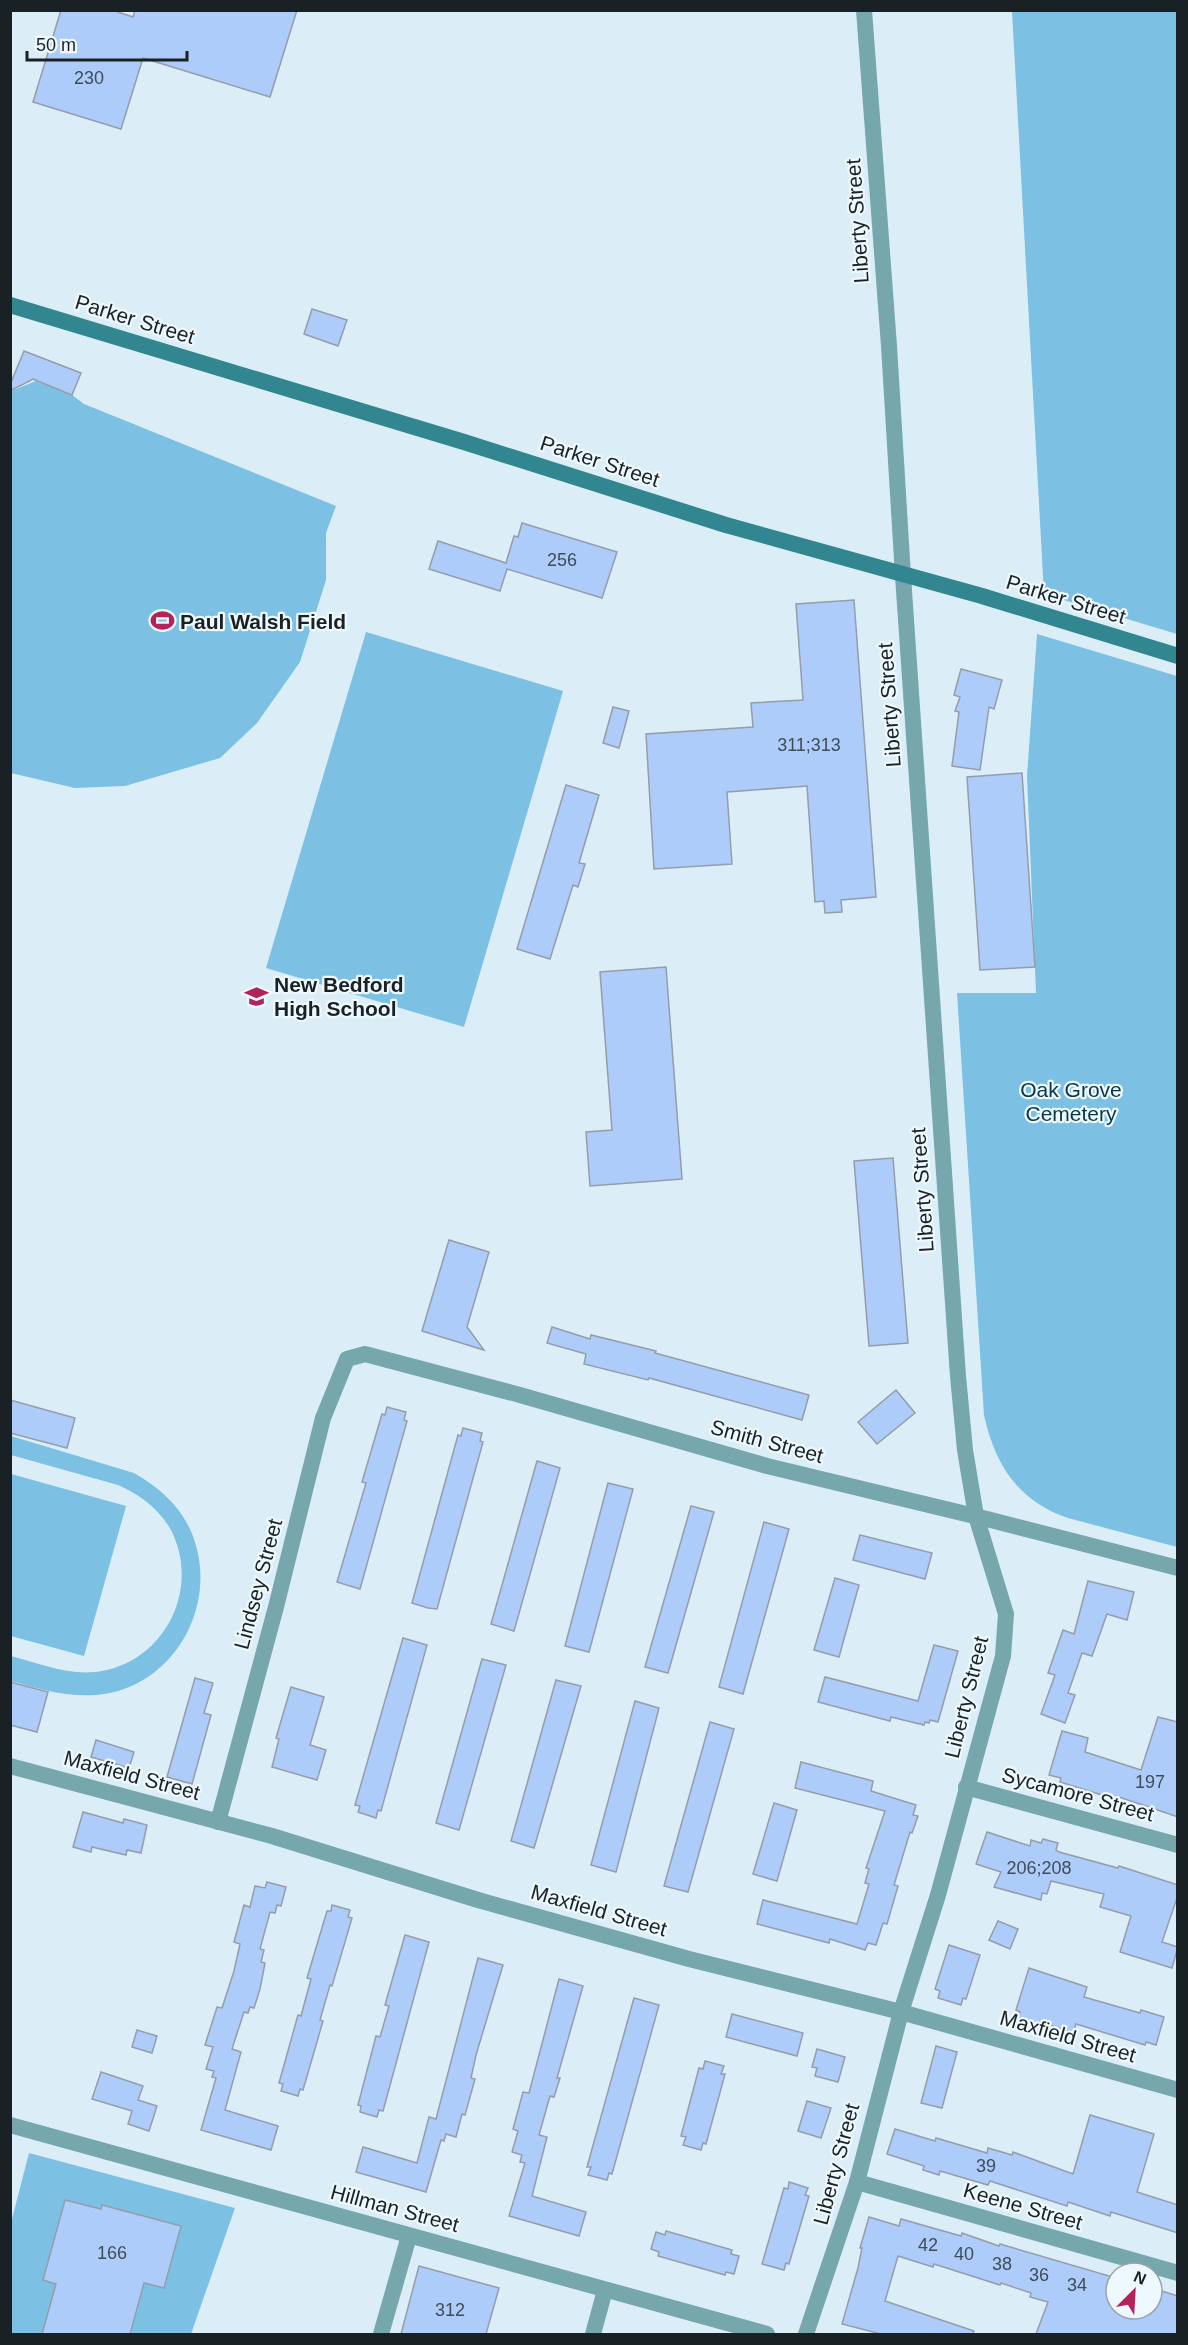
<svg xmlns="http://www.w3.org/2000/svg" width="1188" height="2345" font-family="Helvetica,sans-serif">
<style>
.green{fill:#7cc0e3}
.building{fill:#aeccf9;stroke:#949dab;stroke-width:1.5}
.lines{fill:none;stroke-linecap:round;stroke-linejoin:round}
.minor{stroke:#75a7ad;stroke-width:16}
.secondary{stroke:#31868f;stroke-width:16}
.labels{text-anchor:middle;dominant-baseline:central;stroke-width:4.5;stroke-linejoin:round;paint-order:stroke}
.number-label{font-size:18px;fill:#3f4c59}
.street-label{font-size:21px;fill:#1a2124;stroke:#eef9ff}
.poi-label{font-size:21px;font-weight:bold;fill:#1a2124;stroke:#eef9ff;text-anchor:start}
.park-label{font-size:21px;fill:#07364a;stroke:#eef9ff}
</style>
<rect width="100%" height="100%" fill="#dbedf7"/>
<!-- green -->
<g class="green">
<polygon points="1012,11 1177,11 1177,634 1044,594"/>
<polygon points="36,381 72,395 84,404 336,506 326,533 326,580 300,662 257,723 220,758 125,786 75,788 11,773 11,391"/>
<polygon points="366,632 563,691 464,1027 266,968"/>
<path d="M1037,634l140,42v871l-109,-29c-50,-17 -73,-53 -84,-103l-27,-422h79l-9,-217z"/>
<path d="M11,1436l123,37c23,13 43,30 55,54 32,66 -6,150 -79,166 -35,7 -67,-3 -99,-12v-25c27,7 56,19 84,16 67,-7 106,-80 77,-140 -12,-23 -32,-37 -54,-47l-107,-30z"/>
<polygon points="11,1474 126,1506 84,1656 11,1636"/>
<polygon points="29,2153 235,2208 191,2334 11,2334 11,2223"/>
</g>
<!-- building -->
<g class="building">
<polygon points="61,10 112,10 133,17 135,10 297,10 270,97 143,58 121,129 33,102"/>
<polygon points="312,309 347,320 338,346 304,334"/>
<polygon points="24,351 81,373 72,395 33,379 10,391 10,385"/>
<polygon points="522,523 617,552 602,598 507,569 500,591 429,569 438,541 506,563 514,536 518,537"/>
<polygon points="854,600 876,897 841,900 842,912 825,913 824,901 815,902 807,786 727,792 732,864 654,869 646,734 753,727 751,703 803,700 796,604"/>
<polygon points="961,669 1002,680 994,709 989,707 980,770 952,766 959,712 955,711 960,697 954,695"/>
<polygon points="613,707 629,711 619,748 603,743"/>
<polygon points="1022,773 1035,967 980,970 967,777"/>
<polygon points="566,785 599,795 579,863 585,864 578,887 573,885 550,959 517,949"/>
<polygon points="666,967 682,1179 590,1186 586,1132 612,1130 600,972"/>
<polygon points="893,1158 908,1343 869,1346 854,1161"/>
<polygon points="449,1240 489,1252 467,1327 484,1350 422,1331"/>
<polygon points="552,1327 590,1339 591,1335 656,1351 655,1353 809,1395 802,1420 649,1378 648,1380 584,1364 586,1354 547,1343"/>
<polygon points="896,1390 915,1413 877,1444 858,1422"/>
<polygon points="10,1400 75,1418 67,1448 10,1433"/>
<polygon points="387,1407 406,1412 404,1420 407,1421 360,1589 337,1582 366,1483 362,1482 382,1414 385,1415"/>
<polygon points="463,1428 482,1433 480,1441 483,1442 437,1609 428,1608 412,1603 458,1435 461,1436"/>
<polygon points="537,1461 560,1468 514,1631 491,1624"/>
<polygon points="608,1483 633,1489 589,1652 565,1646"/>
<polygon points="691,1506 714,1512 668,1673 645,1667"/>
<polygon points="764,1522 789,1529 743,1694 719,1687"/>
<polygon points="860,1535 932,1553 925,1579 853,1560"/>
<polygon points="835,1578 859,1585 839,1657 814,1650"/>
<polygon points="1088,1581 1134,1592 1127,1620 1107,1614 1092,1656 1082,1653 1068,1693 1075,1695 1065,1723 1041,1714 1055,1675 1048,1673 1063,1630 1074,1634"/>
<polygon points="403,1638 427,1645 381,1811 378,1810 376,1818 358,1812 360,1806 355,1805"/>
<polygon points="934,1645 958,1651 938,1722 930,1720 929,1723 925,1722 924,1725 891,1717 890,1721 818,1702 825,1677 918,1701"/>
<polygon points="482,1659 506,1665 459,1830 436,1823"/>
<polygon points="195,1678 213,1683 204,1713 211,1715 192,1784 167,1777"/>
<polygon points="556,1680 581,1686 534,1848 511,1841"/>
<polygon points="10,1682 48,1692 37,1732 10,1725"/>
<polygon points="291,1687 324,1697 310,1745 326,1750 317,1780 272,1767 279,1739 276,1738"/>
<polygon points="635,1701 659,1708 616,1872 591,1865"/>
<polygon points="1158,1717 1178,1722 1178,1817 1116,1796 1115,1799 1060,1782 1061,1778 1049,1775 1062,1731 1088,1738 1085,1752 1141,1770"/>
<polygon points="710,1722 734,1729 688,1892 664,1886"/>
<polygon points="96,1740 134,1752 129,1768 91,1757"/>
<polygon points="801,1762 873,1781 871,1791 916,1805 913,1815 918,1816 912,1833 910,1832 894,1885 898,1886 887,1924 883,1923 876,1945 868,1943 865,1950 830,1939 829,1943 757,1924 763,1900 857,1924 869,1884 865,1883 869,1869 866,1868 885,1811 795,1788"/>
<polygon points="774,1803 797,1810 777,1881 753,1874"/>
<polygon points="83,1812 123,1823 124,1819 147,1825 141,1853 127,1850 126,1855 92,1847 91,1852 73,1847"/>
<polygon points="987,1832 1030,1846 1031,1840 1041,1843 1043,1839 1058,1843 1056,1850 1059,1852 1118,1868 1119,1866 1178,1885 1178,1895 1162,1942 1178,1947 1172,1968 1120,1952 1131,1916 1100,1907 1104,1894 1051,1881 1047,1894 1042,1893 1041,1900 994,1887 1001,1872 976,1864"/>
<polygon points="267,1882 286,1887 281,1906 277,1905 275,1913 270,1912 260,1949 264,1950 261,1962 265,1963 260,1989 254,2008 250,2007 248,2013 244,2012 232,2049 241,2052 225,2110 278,2126 271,2150 201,2130 216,2078 212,2077 214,2071 206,2069 213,2047 205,2045 217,2007 222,2008 234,1971 240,1944 234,1942 244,1905 250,1907 255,1886 265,1888"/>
<polygon points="332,1905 350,1910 348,1917 352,1918 332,1986 330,1985 320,2020 323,2021 303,2090 300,2089 298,2096 281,2091 283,2084 279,2083 298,2015 301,2016 311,1979 307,1978 327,1911 331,1911"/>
<polygon points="998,1921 1018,1929 1010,1949 989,1940"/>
<polygon points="405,1935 429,1942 383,2111 379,2110 377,2117 360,2112 361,2106 358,2105 376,2036 380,2037 389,2006 385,2005"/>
<polygon points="949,1945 980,1955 966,1999 963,1998 961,2005 938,1998 940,1991 935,1989"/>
<polygon points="478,1958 503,1965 476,2055 471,2078 475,2079 465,2115 462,2114 456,2137 446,2134 444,2141 441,2140 426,2192 356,2172 363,2147 417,2163 429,2117 436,2119"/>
<polygon points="1029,1968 1087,1987 1084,1997 1140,2013 1141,2010 1164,2017 1156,2045 1146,2042 1145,2045 1076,2024 1073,2032 1039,2022 1038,2025 1018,2019 1020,2012 1016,2010"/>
<polygon points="559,1979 583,1986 557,2078 560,2078 554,2097 550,2096 539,2135 547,2137 532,2196 586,2212 579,2236 509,2216 525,2163 520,2162 522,2155 512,2152 518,2131 513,2129 523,2092 529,2093"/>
<polygon points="634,1998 659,2005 612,2174 609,2173 607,2180 588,2175 591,2167 587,2167"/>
<polygon points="732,2014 803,2033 797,2056 726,2037"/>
<polygon points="137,2030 157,2036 152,2053 132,2047"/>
<polygon points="936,2046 957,2052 942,2108 921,2103"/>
<polygon points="817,2049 845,2057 838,2082 815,2076 817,2068 812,2067"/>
<polygon points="705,2061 724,2066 721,2074 725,2074 706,2144 703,2143 701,2150 683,2145 686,2137 681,2136 699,2068 703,2069"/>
<polygon points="101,2072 143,2086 138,2100 157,2106 149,2131 128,2124 132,2111 92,2099"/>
<polygon points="807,2101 831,2108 821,2138 798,2131"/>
<polygon points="1090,2115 1154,2134 1137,2192 1178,2205 1178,2233 1111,2212 1110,2216 1068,2202 1067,2206 990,2181 988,2185 940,2171 939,2175 923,2170 924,2166 887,2154 895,2129 935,2141 936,2138 987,2153 988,2148 1012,2155 1013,2152 1073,2174"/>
<polygon points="789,2182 808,2188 805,2195 809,2196 789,2264 786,2263 784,2270 762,2264 784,2188 788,2189"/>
<polygon points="65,2200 101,2209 102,2205 181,2226 164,2288 144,2283 130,2334 42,2334 56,2284 43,2280"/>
<polygon points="869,2217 899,2226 901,2219 961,2236 962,2233 999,2246 1000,2244 1116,2278 1116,2309 1152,2309 1152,2288 1178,2296 1178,2334 1036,2334 1048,2302 1030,2297 1031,2293 1001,2283 1000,2285 934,2264 933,2267 898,2256 885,2301 974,2331 973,2334 881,2334 842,2324 858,2268 862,2248 860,2248"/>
<polygon points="666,2231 732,2250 731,2254 739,2256 734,2274 726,2272 725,2275 658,2256 659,2252 651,2249 656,2232 665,2235"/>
<polygon points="419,2266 499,2288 486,2334 401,2334"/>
</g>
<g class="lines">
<!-- minor -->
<g class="minor">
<polyline points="10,1766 272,1836 478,1900 689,1959 901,2012 1178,2090"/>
<polyline points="966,1787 1178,1845"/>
<polyline points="218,1822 276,1607 323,1418 347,1359 365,1354 520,1395 767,1466 987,1519 1178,1568"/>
<polyline points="10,2125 767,2334"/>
<polyline points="857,2182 1178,2273"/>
<polyline points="381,2334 409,2236"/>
<polyline points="593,2334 605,2290"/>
<polyline points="806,2334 857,2182 901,2012 938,1895 1003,1656 1006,1614 976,1516 965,1450 958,1376 903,576 889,346 864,10"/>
</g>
<!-- secondary -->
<polyline class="secondary" points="10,305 464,442 726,525 982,596 1178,656"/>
</g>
<!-- icons -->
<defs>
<symbol id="stadium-bare" viewBox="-9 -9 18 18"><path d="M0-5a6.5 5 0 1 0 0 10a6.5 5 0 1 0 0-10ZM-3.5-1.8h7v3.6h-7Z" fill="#b12359" stroke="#eef9ff" stroke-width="2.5" paint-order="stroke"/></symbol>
<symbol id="school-bare" viewBox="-9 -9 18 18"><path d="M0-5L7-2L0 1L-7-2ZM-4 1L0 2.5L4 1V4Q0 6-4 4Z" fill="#b12359" stroke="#eef9ff" stroke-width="2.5" paint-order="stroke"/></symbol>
</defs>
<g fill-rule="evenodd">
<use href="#stadium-bare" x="146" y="604" width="33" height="33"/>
<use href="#school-bare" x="240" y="980" width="33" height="33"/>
</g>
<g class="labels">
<!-- number labels -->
<g class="number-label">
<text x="89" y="78">230</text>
<text x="562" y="560">256</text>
<text x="809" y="745">311;313</text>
<text x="1150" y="1782">197</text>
<text x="1039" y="1868">206;208</text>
<text x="986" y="2166">39</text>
<text x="928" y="2245">42</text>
<text x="112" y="2253">166</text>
<text x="964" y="2254">40</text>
<text x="1002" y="2264">38</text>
<text x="1039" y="2275">36</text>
<text x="1077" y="2285">34</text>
<text x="450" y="2310">312</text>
</g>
<!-- street labels -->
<g class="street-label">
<text transform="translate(857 221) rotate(-94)">Liberty Street</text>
<text transform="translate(135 319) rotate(17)">Parker Street</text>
<text transform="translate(600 461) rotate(18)">Parker Street</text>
<text transform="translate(1066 599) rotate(17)">Parker Street</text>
<text transform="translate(889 705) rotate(-94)">Liberty Street</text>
<text transform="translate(922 1190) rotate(-94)">Liberty Street</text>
<text transform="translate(767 1441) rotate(15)">Smith Street</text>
<text transform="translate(258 1584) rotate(-75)">Lindsey Street</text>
<text transform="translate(966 1697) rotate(-76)">Liberty Street</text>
<text transform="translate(132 1775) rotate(15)">Maxfield Street</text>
<text transform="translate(1078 1794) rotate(15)">Sycamore Street</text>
<text transform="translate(599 1910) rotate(16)">Maxfield Street</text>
<text transform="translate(1068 2036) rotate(16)">Maxfield Street</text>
<text transform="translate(836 2164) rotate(-75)">Liberty Street</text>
<text transform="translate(1023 2206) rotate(16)">Keene Street</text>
<text transform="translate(395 2208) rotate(15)">Hillman Street</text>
</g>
<!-- poi labels -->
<g class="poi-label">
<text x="180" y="621">Paul Walsh Field</text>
<text x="274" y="984">New Bedford<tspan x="274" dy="24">High School</tspan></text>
</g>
<!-- park labels -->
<g class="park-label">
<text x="1071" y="1089">Oak Grove<tspan x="1071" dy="24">Cemetery</tspan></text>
</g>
</g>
<!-- border -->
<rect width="1188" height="2345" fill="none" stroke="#1a2124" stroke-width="24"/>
<!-- north arrow -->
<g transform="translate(1134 2291) rotate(24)"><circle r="28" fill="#eef9ff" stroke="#99a3a7" stroke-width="1.5"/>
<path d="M0-4.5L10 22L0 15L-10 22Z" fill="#b12359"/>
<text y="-9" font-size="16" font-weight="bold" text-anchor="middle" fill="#1a2124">N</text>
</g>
<!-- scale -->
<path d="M27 51v9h160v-9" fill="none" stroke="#1a2124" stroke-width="3"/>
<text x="36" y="51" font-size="18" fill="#1a2124" stroke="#eef9ff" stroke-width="4.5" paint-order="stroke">50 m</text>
</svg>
